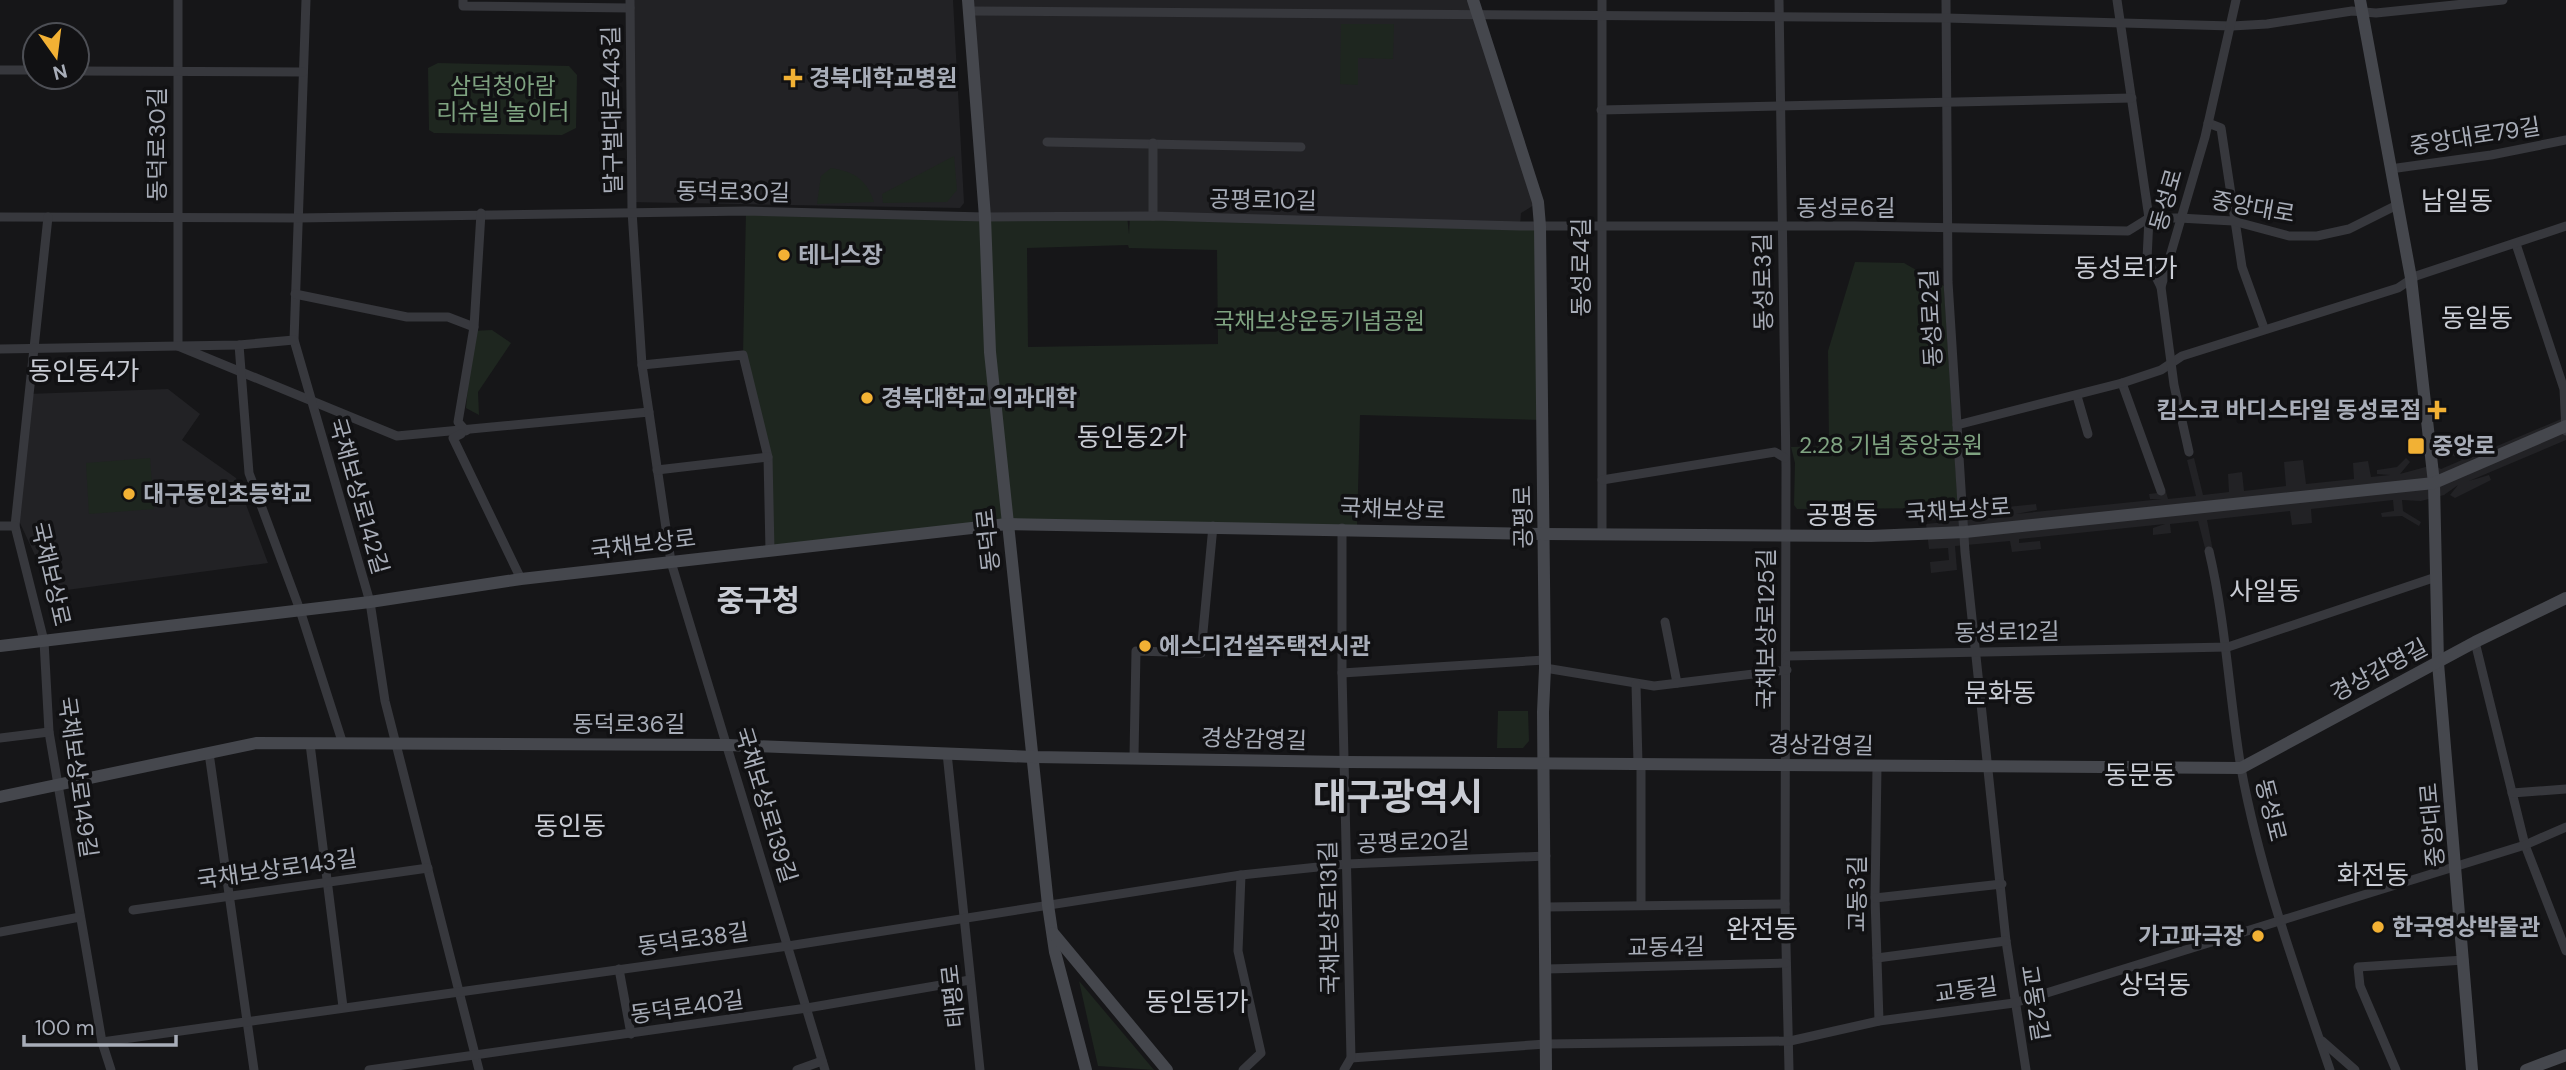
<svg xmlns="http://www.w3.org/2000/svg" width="2566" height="1070" font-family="'DM Sans','Noto Sans KR',sans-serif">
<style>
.built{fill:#222225}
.green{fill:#1e261f;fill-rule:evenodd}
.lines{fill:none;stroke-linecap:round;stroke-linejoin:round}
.street{stroke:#37383d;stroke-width:9}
.secondary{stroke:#45474d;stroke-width:12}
.poi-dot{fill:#f2b134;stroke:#111113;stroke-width:2.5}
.labels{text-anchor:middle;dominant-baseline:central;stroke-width:7;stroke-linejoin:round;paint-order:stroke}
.poi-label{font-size:23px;font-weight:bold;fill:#a8adb8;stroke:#111113;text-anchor:start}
.park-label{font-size:23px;fill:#7fa381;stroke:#111113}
.street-label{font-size:23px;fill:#a8adb8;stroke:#111113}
.quarter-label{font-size:26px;fill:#c9ccd4;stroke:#111113}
.district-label{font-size:30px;font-weight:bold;fill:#c9ccd4;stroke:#111113}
.town-label{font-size:37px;font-weight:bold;fill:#c9ccd4;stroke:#111113}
</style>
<rect width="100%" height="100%" fill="#161618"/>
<!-- built -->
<g class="built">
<polygon points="630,0 953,0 964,203 960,208 628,202"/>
<polygon points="968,0 1473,0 1534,205 1521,213 1520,226 985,217"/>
<polygon points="168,389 200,414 182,440 236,478 268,563 52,592 14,510 27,394"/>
<polygon points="2566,417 2566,440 2469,481 2489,475 2491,480 2455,498 2450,495 2458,485 2444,495 2421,501 2402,500 2403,511 2421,522 2419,526 2402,516 2382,517 2381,513 2394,511 2393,500 2311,509 2312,523 2292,525 2290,511 2207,520 2213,551 2206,552 2198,521 2170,524 2171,533 2153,535 2153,528 2165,524 2019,539 2019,543 2040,541 2041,549 2012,552 2010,541 1955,546 1957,570 1931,573 1930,562 1949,560 1948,548 1929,549 1926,524 1945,522 1945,519 1925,520 1925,514 1951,511 1953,521 2007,516 2007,507 2036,504 2037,510 2016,514 2162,499 2150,499 2149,494 2166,492 2168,499 2196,496 2187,460 2194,458 2203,495 2229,492 2228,474 2242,472 2244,491 2286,486 2284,462 2303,460 2306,484 2354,479 2353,463 2368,461 2371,477 2390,475 2377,474 2377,470 2397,467 2406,458 2410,462 2400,474 2433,465 2441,469 2462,460 2443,451 2446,447 2456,453 2480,444 2482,450 2471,457"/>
</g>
<!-- green -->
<g class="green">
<polygon points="1341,24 1394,24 1393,59 1358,58 1358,85 1340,84"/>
<polygon points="438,63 569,66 577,75 576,128 562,135 434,133 429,130 428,68"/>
<polygon points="954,156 957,190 947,202 883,203 882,194"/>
<path d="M831,168c24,4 35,11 43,34l-57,2 4,-28z"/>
<path d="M746,211l381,5 2,18 1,-18 410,10 2,194 -182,-5 -3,113 -350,-4 -237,27 -2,-94 -25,-102zM1128,245l1,3 88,2 1,94 -190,3 -1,-99z"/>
<polygon points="1855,262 1904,263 1944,286 1958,508 1797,509 1794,505 1795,463 1791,447 1829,446 1828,351"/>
<polygon points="492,330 511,343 478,392 479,415 466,408 473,331"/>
<polygon points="150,458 154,509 89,514 86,463"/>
<polygon points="1498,711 1528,711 1529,741 1523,748 1497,748"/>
<polygon points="1079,981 1154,1070 1098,1066"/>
</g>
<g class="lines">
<!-- street -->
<g class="street">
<polyline points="178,0 178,346 397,436 649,412"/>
<polyline points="306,0 294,340 370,602 385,701 479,1070"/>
<polyline points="463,0 463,6 630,8"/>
<polyline points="630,0 632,211 642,365 671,562 825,1070"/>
<polyline points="1602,0 1602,534"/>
<polyline points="1779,0 1786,468 1785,904 1789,1070"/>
<polyline points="1946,0 1948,282 1965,552 2006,941 2026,1070"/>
<polyline points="2117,0 2149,218 2147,259 2161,287"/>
<polyline points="968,11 1946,18 2232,26 2267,24 2352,11 2376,13 2503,0"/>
<polyline points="0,70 35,70"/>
<polyline points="77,71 303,72"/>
<polyline points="1601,110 2132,98"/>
<polyline points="2208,123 2221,128 2242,267 2264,328"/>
<polyline points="1047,142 1301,147"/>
<polyline points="1153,143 1153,216"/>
<polyline points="2390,169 2491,155 2566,140"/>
<polyline points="0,217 298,218 746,211 985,217 1153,216 1520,226 1855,226 2128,231 2149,218 2179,218 2233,221 2289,236 2317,236 2349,229 2397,205"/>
<polyline points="48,217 15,526 44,641 49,732 102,1042 111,1070"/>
<polyline points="2516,244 2564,389 2566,431"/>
<polyline points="295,294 407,317 448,317 474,327"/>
<polyline points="239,345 249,473 300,610 343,744"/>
<polyline points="0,349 239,345 294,340"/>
<polyline points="642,365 743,355 768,457 770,551"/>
<polyline points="2122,383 2161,491"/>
<polyline points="2077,396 2088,434"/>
<polyline points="1957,425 2122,383 2161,370 2182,356 2398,288 2416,276 2566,226"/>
<polyline points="466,431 458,422 474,327 481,213"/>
<polyline points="461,434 453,438 521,579"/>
<polyline points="2189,452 2174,385 2161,287 2205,137 2236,0"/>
<polyline points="657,470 768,457"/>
<polyline points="1602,480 1775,452 1785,458"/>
<polyline points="0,526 15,526"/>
<path d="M2209,551c17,72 20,145 32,217 19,103 55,203 89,302"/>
<polyline points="1665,622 1677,683"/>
<polyline points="2475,642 2525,845 2566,951"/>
<polyline points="1787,656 2228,647 2436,577"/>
<polyline points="1545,668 1654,686 1787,670"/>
<polyline points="1342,673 1342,528"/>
<polyline points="1636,684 1638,764"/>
<polyline points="0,738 49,732"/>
<polyline points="310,744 343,1007"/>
<polyline points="209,753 254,1070"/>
<polyline points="947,753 980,1070"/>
<polyline points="1134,756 1136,651 1201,653 1213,526"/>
<polyline points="1641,764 1641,905"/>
<polyline points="1877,767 1875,898 1879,1021"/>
<polyline points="2512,793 2566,789"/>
<polyline points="1241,875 1238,951 1261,1053 1243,1070"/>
<polyline points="1875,898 2002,884"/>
<polyline points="1546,907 1785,904"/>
<polyline points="133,910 428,868"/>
<polyline points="0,932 80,917"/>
<polyline points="1877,958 2006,941"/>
<polyline points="619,969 631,1034"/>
<polyline points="1546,969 1786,963"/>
<polyline points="2322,1041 2355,1070"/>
<polyline points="102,1042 788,946 1241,875 1347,864 1546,856"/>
<polyline points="1351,1058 1546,1044 1790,1041 1879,1021 2014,1003 2525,845 2566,827"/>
<polyline points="369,1070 807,1008 970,980"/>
<polyline points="797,1070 822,1061"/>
<polyline points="1344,1070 1351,1058 1342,673 1545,660"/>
<polyline points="2396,1070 2360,986 2358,967 2464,960"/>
</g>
<!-- secondary -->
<g class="secondary">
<polyline points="968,0 985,217 990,352 1048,905 1055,952 1086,1070"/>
<polyline points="1473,0 1538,202 1540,226 1545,668 1543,712 1546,1070"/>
<polyline points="2360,0 2411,278 2434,483 2438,663 2472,1070"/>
<polyline points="0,646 370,602 521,579 1007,524 1544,534 1871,536 1965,532 2434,483 2566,426"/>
<polyline points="0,797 256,743 728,745 1034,757 1346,762 2241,768 2475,642 2566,598"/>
<polyline points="1053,933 1167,1070"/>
<polyline points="2526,1070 2566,1055"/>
</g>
</g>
<!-- markers -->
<g class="poi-dot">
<path d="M789.5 67.5h7v7h7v7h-7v7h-7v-7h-7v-7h7z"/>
<circle cx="784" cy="255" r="7"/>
<circle cx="867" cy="398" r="7"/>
<path d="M2433.5 399.5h7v7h7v7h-7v7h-7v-7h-7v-7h7z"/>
<rect x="2407" y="437" width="18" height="18" rx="3.5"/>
<circle cx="129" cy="494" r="7"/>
<circle cx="1145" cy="646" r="7"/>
<circle cx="2378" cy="927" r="7"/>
<circle cx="2258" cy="936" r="7"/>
</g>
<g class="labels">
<!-- poi labels -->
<g class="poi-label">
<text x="809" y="78">경북대학교병원</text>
<text x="798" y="255">테니스장</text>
<text x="881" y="398">경북대학교 의과대학</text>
<text x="2421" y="410" text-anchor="end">킴스코 바디스타일 동성로점</text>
<text x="2432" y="446">중앙로</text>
<text x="143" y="494">대구동인초등학교</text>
<text x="1159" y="646">에스디건설주택전시관</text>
<text x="2392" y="927">한국영상박물관</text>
<text x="2244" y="936" text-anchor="end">가고파극장</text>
</g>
<!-- park labels -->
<g class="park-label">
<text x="503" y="86">삼덕청아람<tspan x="503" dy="26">리슈빌 놀이터</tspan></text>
<text x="1319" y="321">국채보상운동기념공원</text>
<text x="1891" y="445">2.28 기념 중앙공원</text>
</g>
<!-- street labels -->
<g class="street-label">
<text transform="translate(612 110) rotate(-91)">달구벌대로443길</text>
<text transform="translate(2475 136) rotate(-9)">중앙대로79길</text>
<text transform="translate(157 144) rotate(-90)">동덕로30길</text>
<text transform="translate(733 192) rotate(1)">동덕로30길</text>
<text transform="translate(1263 200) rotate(1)">공평로10길</text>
<text transform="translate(2166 200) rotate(-74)">동성로</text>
<text transform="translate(2253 207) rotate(10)">중앙대로</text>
<text x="1846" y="208">동성로6길</text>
<text transform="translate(1581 267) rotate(-90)">동성로4길</text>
<text transform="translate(1763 282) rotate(-91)">동성로3길</text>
<text transform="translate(1931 318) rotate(-93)">동성로2길</text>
<text transform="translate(359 496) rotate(74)">국채보상로142길</text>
<text transform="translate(1393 509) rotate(2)">국채보상로</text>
<text transform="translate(1958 510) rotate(-4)">국채보상로</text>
<text transform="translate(1523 517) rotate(-91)">공평로</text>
<text transform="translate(988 540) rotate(-96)">동덕로</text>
<text transform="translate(643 544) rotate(-7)">국채보상로</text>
<text transform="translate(51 574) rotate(77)">국채보상로</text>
<text transform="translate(1766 629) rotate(-90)">국채보상로125길</text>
<text transform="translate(2007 632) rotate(-1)">동성로12길</text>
<text transform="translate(2379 670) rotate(-28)">경상감영길</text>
<text x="629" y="724">동덕로36길</text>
<text transform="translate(1254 739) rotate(2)">경상감영길</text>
<text transform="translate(1821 745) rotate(1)">경상감영길</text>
<text transform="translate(78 777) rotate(82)">국채보상로149길</text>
<text transform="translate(766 805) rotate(73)">국채보상로139길</text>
<text transform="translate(2271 810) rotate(76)">동성로</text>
<text transform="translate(2432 825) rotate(-95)">중앙대로</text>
<text transform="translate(1413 842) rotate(-2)">공평로20길</text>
<text transform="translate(277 869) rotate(-8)">국채보상로143길</text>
<text transform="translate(1857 894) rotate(-90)">교동3길</text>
<text transform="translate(1329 918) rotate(-91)">국채보상로131길</text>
<text transform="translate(693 939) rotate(-8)">동덕로38길</text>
<text transform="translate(1666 947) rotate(-1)">교동4길</text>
<text transform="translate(1966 990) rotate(-8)">교동길</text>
<text transform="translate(953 996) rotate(-96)">태평로</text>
<text transform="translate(2035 1003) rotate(81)">교동2길</text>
<text transform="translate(687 1007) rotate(-8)">동덕로40길</text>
</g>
<!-- quarter labels -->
<g class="quarter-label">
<text x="2457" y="201">남일동</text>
<text x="2126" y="268">동성로1가</text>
<text x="2477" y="318">동일동</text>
<text x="84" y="371">동인동4가</text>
<text x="1132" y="437">동인동2가</text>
<text x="1842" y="515">공평동</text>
<text x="2265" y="591">사일동</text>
<text x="2000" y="693">문화동</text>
<text x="2140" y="775">동문동</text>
<text x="570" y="826">동인동</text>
<text x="2373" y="875">화전동</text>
<text x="1762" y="929">완전동</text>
<text x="2155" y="985">상덕동</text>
<text x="1197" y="1002">동인동1가</text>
</g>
<!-- district labels -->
<g class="district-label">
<text x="758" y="600">중구청</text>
</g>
<!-- town labels -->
<g class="town-label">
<text x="1398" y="797">대구광역시</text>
</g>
</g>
<!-- north arrow -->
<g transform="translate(56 56) rotate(166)"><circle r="33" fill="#111113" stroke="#4d4f55" stroke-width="2"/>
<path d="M0-5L12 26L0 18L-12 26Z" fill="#f2b134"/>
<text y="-10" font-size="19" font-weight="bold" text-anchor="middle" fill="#a8adb8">N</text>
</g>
<!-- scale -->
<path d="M24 1035v10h152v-10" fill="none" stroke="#a8adb8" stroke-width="3.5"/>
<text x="35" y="1035" font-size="21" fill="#a8adb8" stroke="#111113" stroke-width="5" paint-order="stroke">100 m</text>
</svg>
